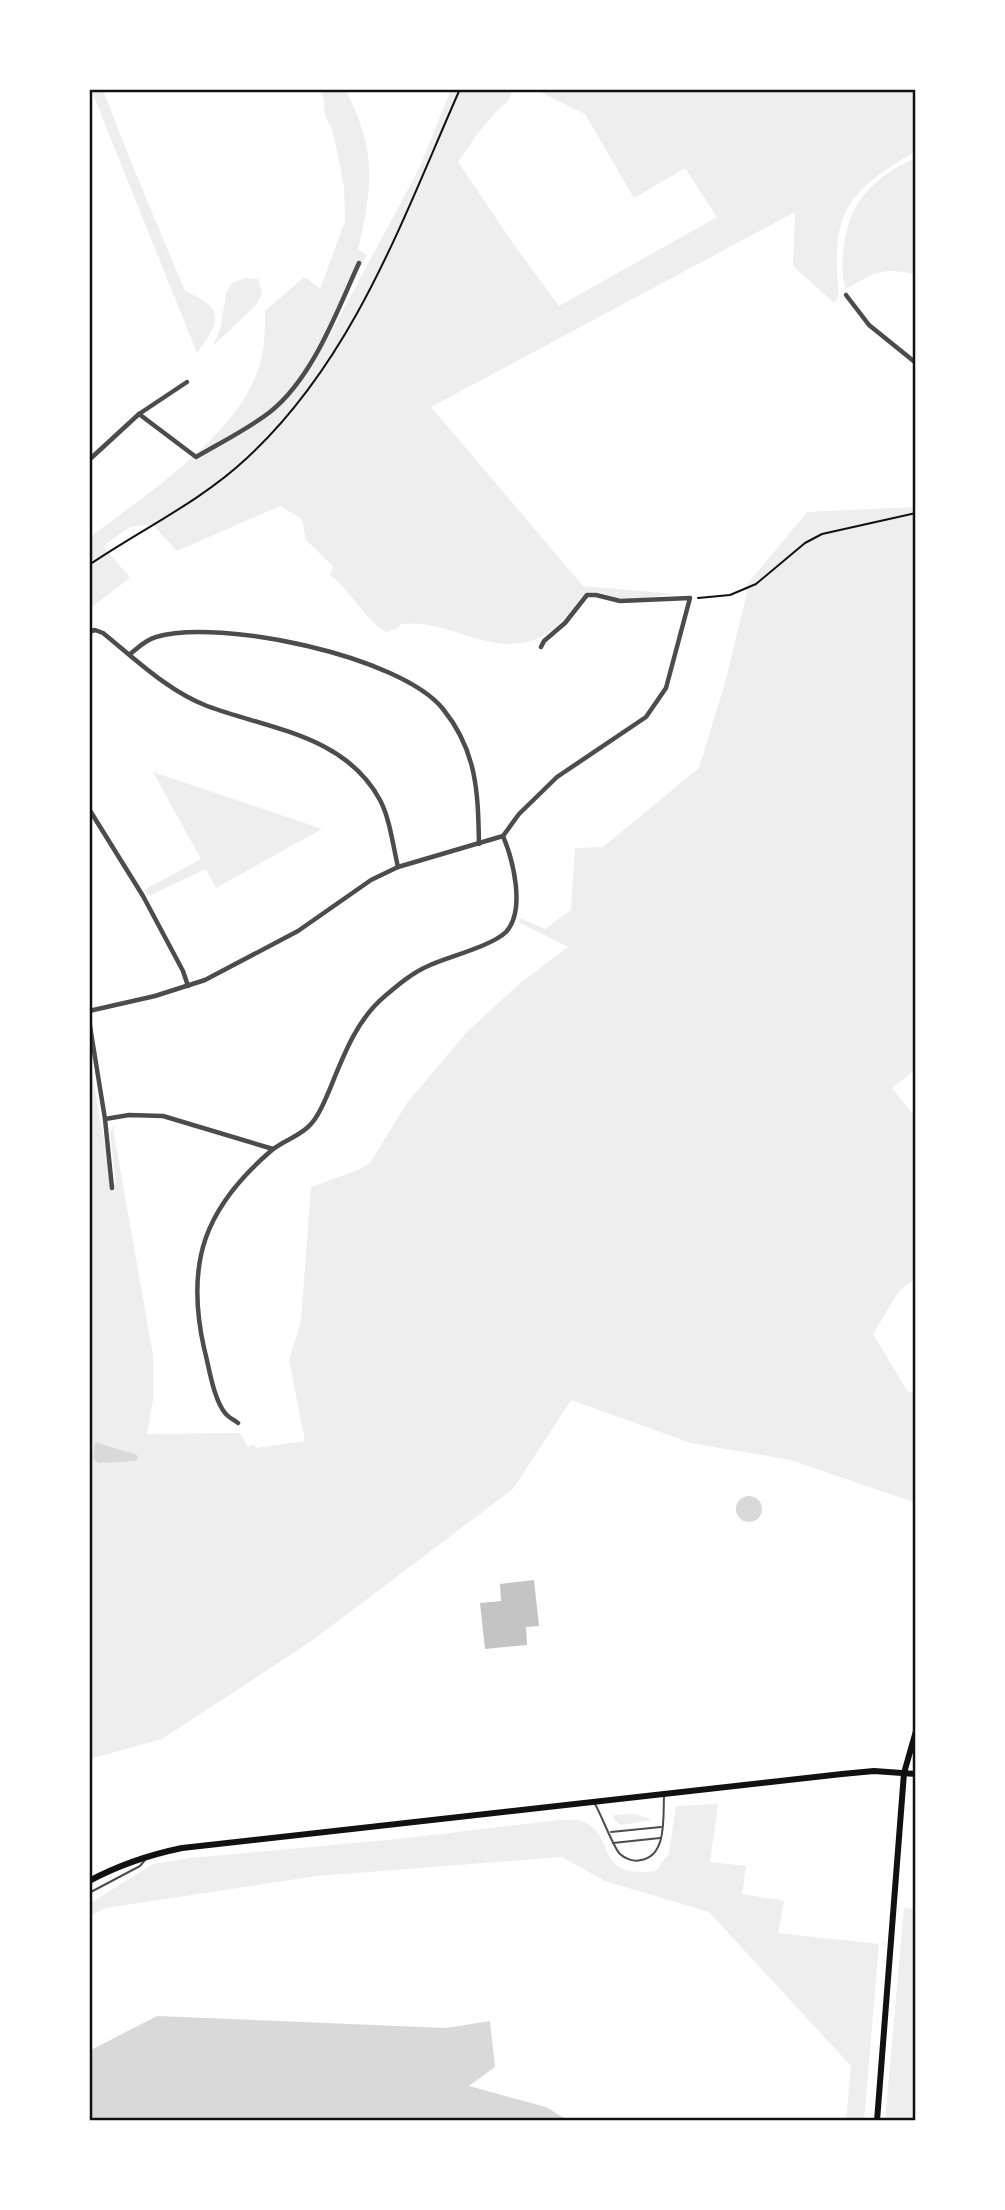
<svg xmlns="http://www.w3.org/2000/svg" width="1005" height="2210" font-family="Cabin,sans-serif">
<style>
.green{fill:#eee}
.water{fill:#d9d9d9}
.building{fill:#c4c4c4}
.lines{fill:none;stroke-linecap:round;stroke-linejoin:round}
.path{stroke:#111;stroke-width:2}
.service{stroke:#4c4c4c;stroke-width:2}
.minor{stroke:#4c4c4c;stroke-width:4.5}
.secondary{stroke:#111;stroke-width:6}
.primary{stroke:#111;stroke-width:6}
.neatline{fill:none;stroke:#111;stroke-width:2.5}
</style>
<rect width="100%" height="100%" fill="#fff"/>
<!-- green -->
<g class="green">
<path d="M91,89h12c25,68 54,135 82,202 41,19 36,28 12,62z"/>
<path d="M320,89h25c32,62 28,95 13,161l9,5 -20,38 -19,45 91,-169 31,-77 -25,-3h88l-6,14 -5,2 -24,28 -20,29 54,80 47,64 158,-89 -32,-49 -51,30 -49,-84 -51,-25h382v62c-70,41 -86,62 -77,145l-5,7 -41,-37 2,-54 -364,195 152,179 93,8c-18,1 -40,7 -58,4 -11,-2 -21,-10 -31,-5 -6,3 -10,11 -14,16 -14,17 -30,31 -52,34 -41,6 -77,-24 -120,-19l-3,4 -12,4c-23,-14 -34,-40 -56,-57l3,-9 -27,-26 -4,-21 -22,-13 -103,45 -25,-27 -22,3 -27,19 27,32 -41,31v-75l3,2c54,-42 143,-99 166,-166 7,-19 7,-40 7,-59l38,-33 5,1 12,10 25,-68 -1,-33 -6,-33 -6,-26 -7,-13 -1,-16z"/>
<path d="M916,158v116c-36,-7 -40,-2 -70,15 -5,-16 -4,-27 -2,-43 5,-45 31,-70 72,-88z"/>
<polygon points="245,278 258,279 262,294 256,305 213,346 221,327 226,293 232,283"/>
<polygon points="916,507 916,1069 892,1088 916,1118 916,1278 899,1291 873,1334 908,1392 916,1393 916,1503 791,1460 691,1443 571,1400 513,1489 310,1642 162,1739 93,1758 89,1781 89,1074 93,1079 112,1185 116,1183 110,1133 113,1126 116,1125 113,1129 153,1355 153,1399 147,1434 240,1433 248,1447 254,1444 256,1448 305,1441 289,1360 301,1321 311,1187 358,1170 370,1163 407,1103 467,1032 519,984 568,947 518,922 520,918 545,929 571,910 575,848 603,847 699,768 725,683 747,593 745,587 807,512"/>
<polygon points="153,772 322,829 216,888 206,869 149,896 144,890 201,859"/>
<path d="M718,1804l-8,58 36,4 -4,28 42,7 -6,32 101,11 -15,177h-18l5,-55 -142,-154 -104,-31 -43,-24 -245,19 -212,32 -16,9v-13l64,-40 37,-6 208,-19 162,-19c6,0 15,-1 22,1 36,14 9,58 74,50l13,-18 7,-47z"/>
<polygon points="636,1814 652,1820 621,1825 614,1820 614,1815"/>
<polygon points="904,1908 916,1909 916,2121 885,2121"/>
</g>
<!-- water -->
<g class="water">
<polygon points="95,1442 137,1455 138,1458 135,1461 98,1463 93,1458"/>
<circle cx="749" cy="1509" r="13"/>
<polygon points="157,2016 446,2028 490,2021 495,2067 469,2086 546,2107 569,2121 89,2121 89,2051"/>
</g>
<!-- building -->
<polygon class="building" points="534,1580 539,1626 526,1627 527,1645 485,1649 480,1603 501,1601 500,1584"/>
<g class="lines">
<!-- path -->
<g class="path">
<path d="M89,565c53,-36 111,-63 158,-107 107,-99 155,-238 213,-369"/>
<polyline points="698,598 730,595 756,584 805,543 822,534 916,513"/>
</g>
<!-- service -->
<g class="service">
<path d="M595,1804c6,10 19,45 25,50 5,5 14,8 21,6 26,-4 22,-43 23,-63"/>
<polyline points="611,1832 661,1827"/>
<polyline points="613,1843 660,1838"/>
<polyline points="89,1893 140,1866 145,1860"/>
</g>
<!-- minor -->
<g class="minor">
<polyline points="846,295 869,325 916,363"/>
<path d="M139,414l57,43c24,-14 52,-28 74,-45 43,-34 67,-101 89,-149"/>
<polyline points="89,460 139,414 187,382"/>
<path d="M89,632l6,-2 8,3c32,26 65,58 104,73 62,23 138,29 173,94 10,19 13,46 18,67"/>
<path d="M130,654c8,-6 15,-14 26,-17 63,-19 245,19 287,72 34,42 35,83 36,135"/>
<polyline points="89,809 143,896 183,971 188,986"/>
<polyline points="89,1011 155,996 205,980 298,931 371,880 398,867 503,836 519,814 557,777 646,717 666,688 690,598 620,601 596,595 587,595 565,623 544,641 541,647"/>
<polyline points="89,1020 105,1119 112,1188"/>
<polyline points="105,1119 129,1115 163,1116 273,1149"/>
<path d="M238,1423c-4,-3 -10,-6 -13,-10 -12,-15 -16,-47 -21,-65 -19,-86 1,-141 68,-198 12,-10 29,-14 39,-26 9,-10 13,-22 18,-33 14,-34 27,-71 56,-95 13,-11 27,-23 43,-30 19,-9 64,-20 78,-34 20,-22 7,-72 -3,-96"/>
</g>
<!-- secondary -->
<polyline class="secondary" points="877,2121 904,1773 916,1731"/>
<!-- primary -->
<path class="primary" d="M89,1881c30,-16 59,-26 93,-33l660,-74 32,-3 42,3"/>
</g>
<!-- border -->
<rect width="1005" height="2210" fill="none" stroke="#ffffff" stroke-width="182"/>
<rect x="91" y="91" width="823" height="2028" class="neatline"/>
</svg>
